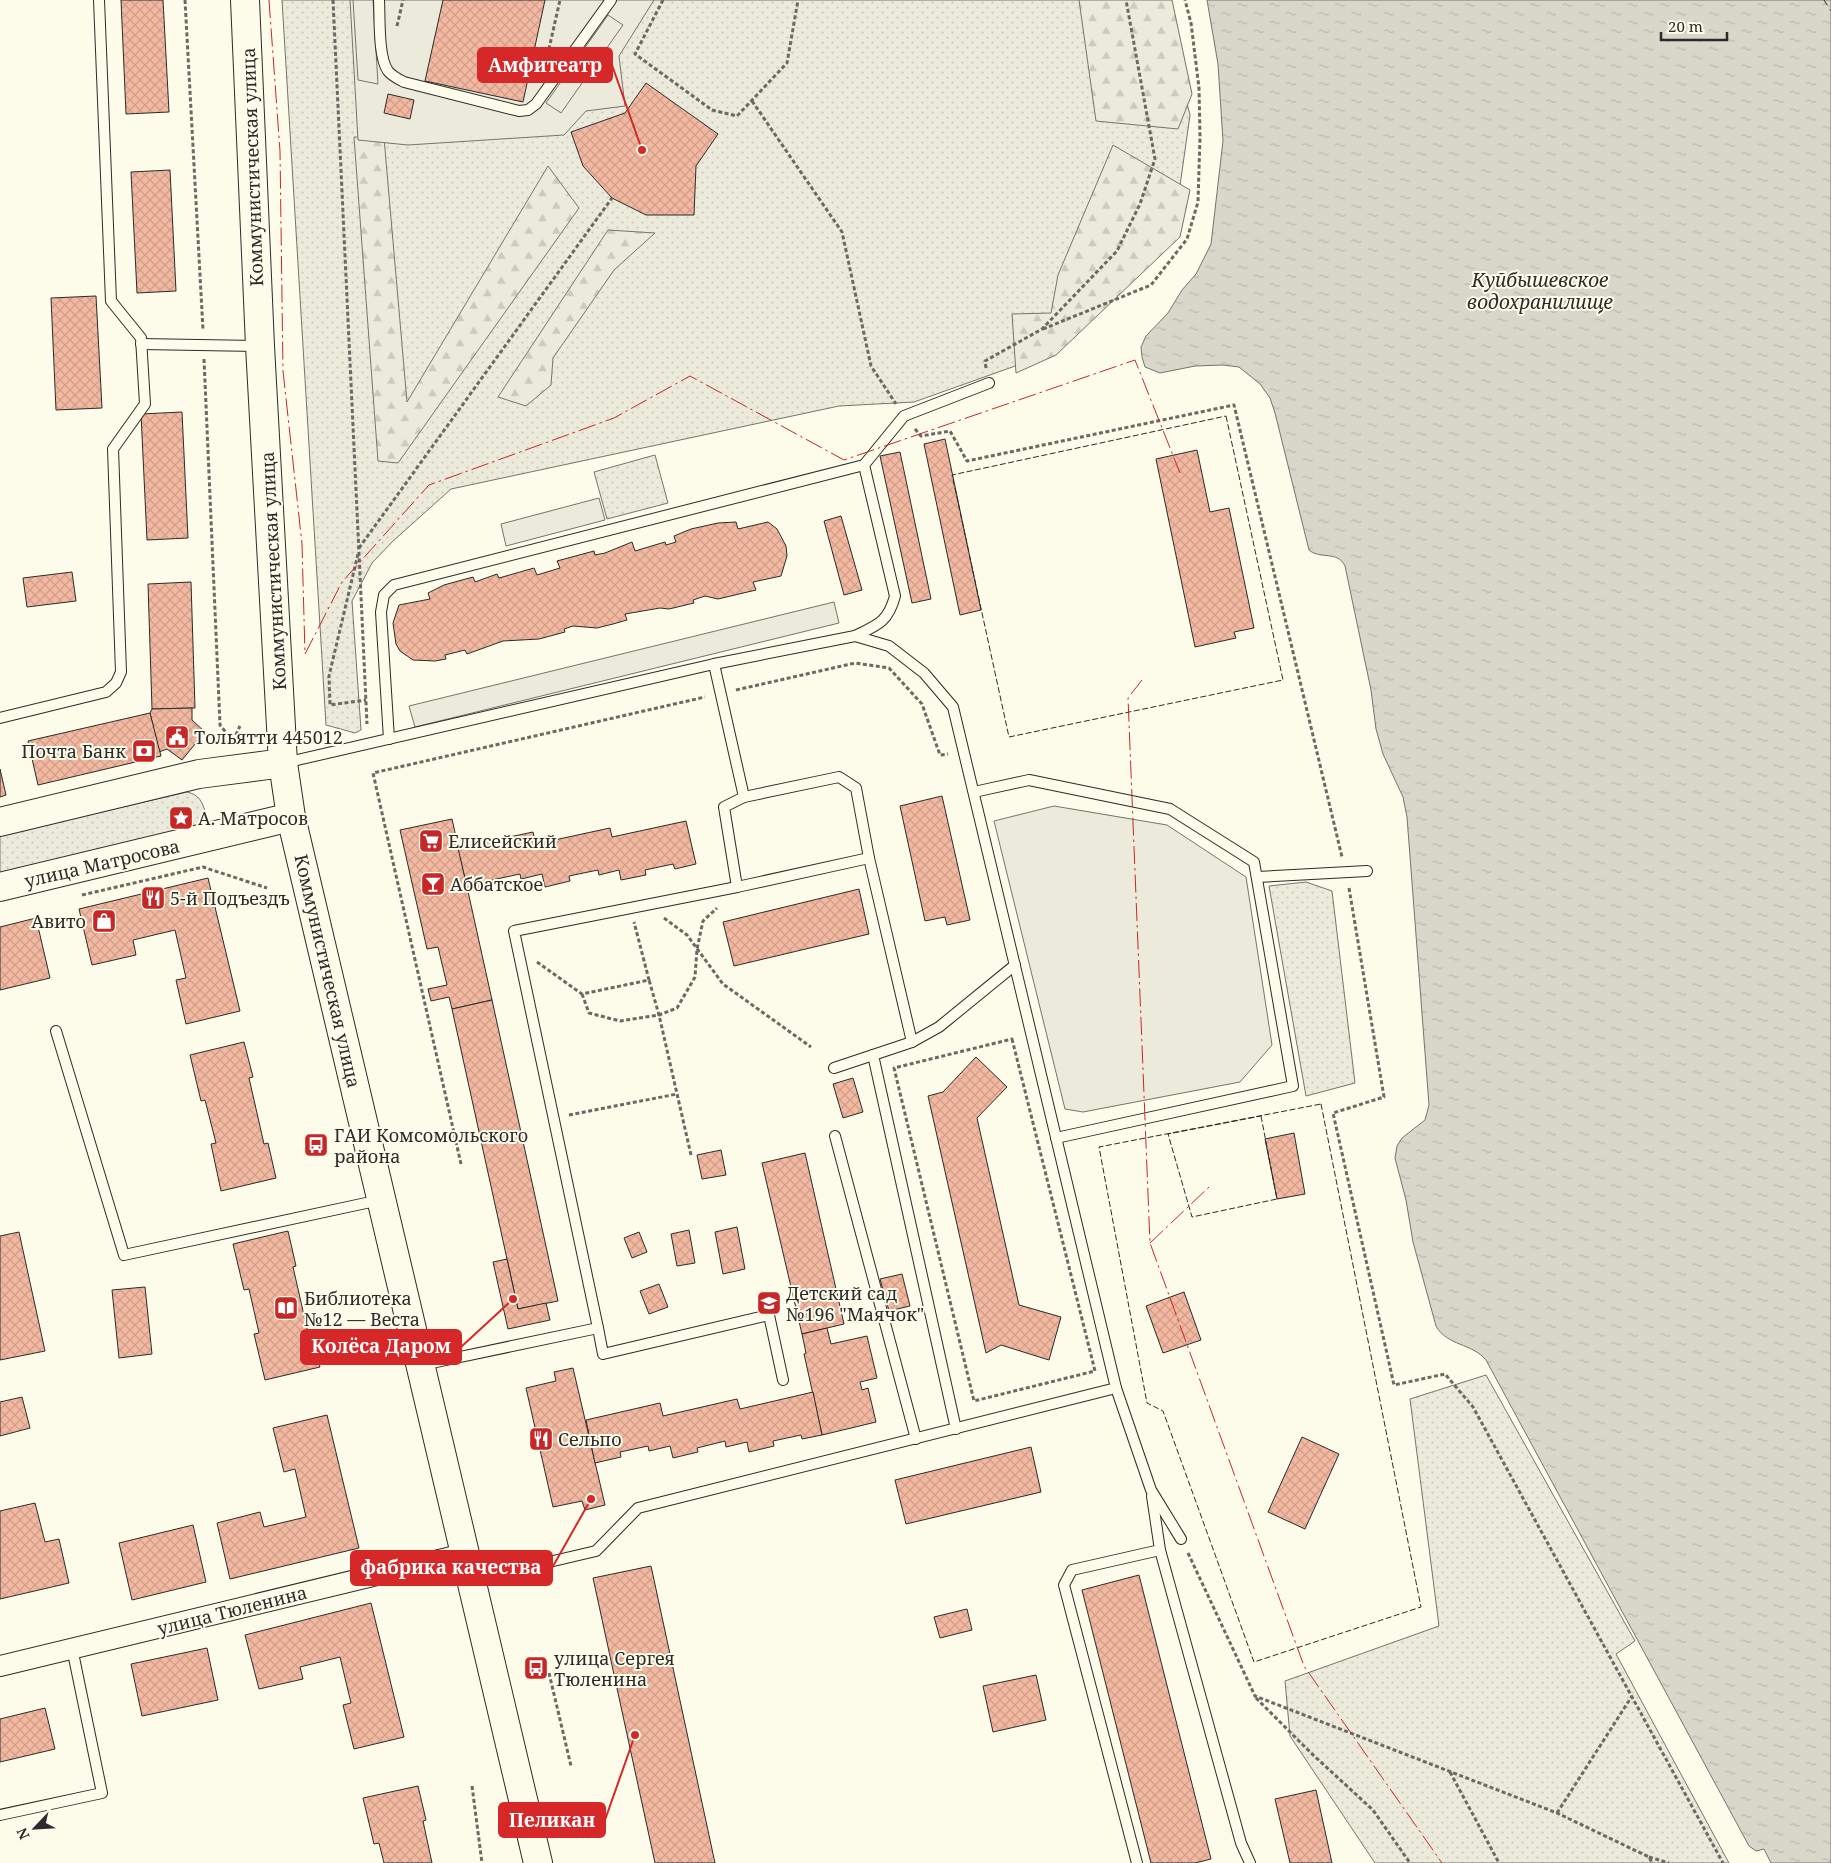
<svg xmlns="http://www.w3.org/2000/svg" width="1831" height="1863" font-family="'Noto Serif',serif">
<style>
.grass{fill:url(#grass-dots);stroke:#74746e}
.forest{fill:url(#forest-firs);stroke:#74746e}
.pitch{fill:#ecebdb;stroke:#74746e}
.parking{fill:#eceadb;stroke:#74746e}
.water{fill:url(#water-ripples);stroke:#74746e}
.lines{fill:none;stroke-linecap:round;stroke-linejoin:round}
.ferry{stroke:#2b2b2b;stroke-width:1;stroke-dasharray:6 5;stroke-linecap:butt}
.building{fill:url(#building-cross-hatch);stroke:#2b2b2b}
.lane-casing{stroke:#2b2b2b;stroke-width:12}
.street-casing{stroke:#2b2b2b;stroke-width:22}
.secondary-casing{stroke:#2b2b2b;stroke-width:30}
.primary-casing{stroke:#2b2b2b;stroke-width:30}
.path{stroke:#6a6964;stroke-width:3;stroke-dasharray:4 2.5;stroke-linecap:butt}
.lane{stroke:#fdfbea;stroke-width:10}
.street{stroke:#fdfbea;stroke-width:20}
.secondary{stroke:#fdfbea;stroke-width:28}
.primary{stroke:#fdfbea;stroke-width:28}
.fence{stroke:#2b2b2b;stroke-width:1;stroke-dasharray:6 2.5;stroke-linecap:butt}
.power{stroke:#c62828;stroke-width:1;stroke-dasharray:18 4 2.5 4;stroke-linecap:butt}
.labels{text-anchor:middle;dominant-baseline:central;stroke-width:4;stroke-linejoin:round;paint-order:stroke}
.street-label{font-size:18px;fill:#2b2b2b;stroke:#fdfbea}
.poi-label{font-size:18px;fill:#2b2b2b;stroke:#fdfbea;text-anchor:start}
.water-label{font-size:19px;font-style:italic;fill:#2b2b2b;stroke:#fdfbea}
.leader{fill:none;stroke:#d62828;stroke-width:2}
.callout-dot{fill:#d62828;stroke:#fdfbea;stroke-width:2}
.callout{fill:#d62828;stroke:#d62828;stroke-width:2}
.callout-label{font-size:19px;text-anchor:middle;font-weight:bold;fill:#fff}
</style>
<defs>
<pattern id="grass-dots" width="8" height="8" patternUnits="userSpaceOnUse" patternTransform="scale(1.25)"><rect width="8" height="8" fill="#ecebdb"/><path d="M2 2h.1M6 6h.1" fill="none" stroke="#cbcabc" stroke-width="1.8" stroke-linecap="round"/></pattern>
<pattern id="forest-firs" width="22" height="20" patternUnits="userSpaceOnUse" patternTransform="scale(1.25)"><rect width="22" height="20" fill="#ecebdb"/><path d="M5 1l3.5 6h-7zM16 11l3.5 6h-7z" fill="#cbcabc"/></pattern>
<pattern id="water-ripples" width="26" height="14" patternUnits="userSpaceOnUse" patternTransform="scale(1.25)"><rect width="26" height="14" fill="#d8d7c9"/><path d="M2 4q2-2 4 0t4 0M15 11q2-2 4 0t4 0" fill="none" stroke="#bab9ad"/></pattern>
<pattern id="building-cross-hatch" width="8" height="8" patternUnits="userSpaceOnUse" patternTransform="scale(1.25)"><rect width="8" height="8" fill="#f2b8a0"/><path d="M0 0l8 8M0 8l8-8" fill="none" stroke="#d09e8a"/></pattern>
</defs>
<rect width="100%" height="100%" fill="#fdfbea"/>
<!-- grass -->
<g class="grass">
<polygon points="282,0 1161,0 1190,115 1173,235 1049,354 914,402 839,406 451,489 392,542 372,563 352,601 361,730 355,733 326,725"/>
<polygon points="655,455 668,503 607,519 594,472"/>
<path d="M187,792c13,3 15,10 19,22l-7,14 -199,47v-40z"/>
<polygon points="1306,882 1332,891 1355,1083 1306,1096 1269,886"/>
<polygon points="1486,1375 1635,1641 1616,1654 1729,1863 1375,1863 1290,1736 1285,1681 1439,1626 1410,1399"/>
</g>
<!-- forest -->
<g class="forest">
<polygon points="1079,0 1172,0 1192,94 1178,129 1096,121"/>
<polygon points="354,137 384,138 407,402 548,166 579,208 398,463 378,461"/>
<polygon points="1113,145 1190,190 1180,237 1056,355 1016,373 1012,314 1051,313 1058,275"/>
<polygon points="608,230 655,233 614,270 553,358 551,385 526,406 498,397"/>
</g>
<!-- pitch -->
<polygon class="pitch" points="350,0 654,0 619,56 625,106 586,111 564,135 408,145 358,140"/>
<!-- parking -->
<g class="parking">
<polygon points="353,0 373,0 378,84 358,80"/>
<polygon points="608,15 623,25 561,113 546,103"/>
<polygon points="599,498 605,520 506,546 501,524"/>
<polygon points="834,602 839,623 415,727 409,706"/>
<polygon points="1054,806 1167,825 1246,877 1272,1045 1240,1082 1083,1112 1065,1109 994,821"/>
</g>
<!-- water -->
<path class="water" d="M1207,0h624v1863h-60l-7,-14 -8,2 -7,-5 -263,-486c-14,-17 -39,-14 -50,-34l-23,-84 -7,-42 -11,-42 2,-12 5,-8 23,-18 4,-15 -22,-288 -4,-20 -20,-43 -7,-25 -5,-39 -26,-124c-8,-16 -24,-6 -36,-16l-34,-137 -5,-15 -10,-14 -21,-17 -16,-2 -28,1 -35,7 -15,-6 -3,-10 -1,-10 5,-11 22,-23 14,-23 14,-16 15,-30 12,-103 -5,-77z"/>
<g class="lines">
<!-- ferry -->
<polyline class="ferry" points="1824,0 1831,11"/>
</g>
<!-- building -->
<g class="building">
<polygon points="121,0 163,0 169,112 126,114"/>
<polygon points="443,0 545,0 523,102 425,81"/>
<polygon points="646,83 718,134 696,166 694,215 646,215 612,198 583,166 571,132 625,113"/>
<polygon points="388,94 414,100 410,119 384,113"/>
<polygon points="170,170 176,291 137,293 131,172"/>
<polygon points="96,296 102,408 56,410 51,298"/>
<polygon points="182,412 188,538 147,540 141,414"/>
<polygon points="945,439 981,610 960,615 924,444"/>
<polygon points="1197,450 1210,512 1229,508 1254,628 1234,632 1236,638 1195,647 1156,459"/>
<polygon points="900,452 931,599 912,603 880,456"/>
<polygon points="841,516 862,590 844,595 824,521"/>
<polygon points="736,522 738,529 768,522 777,529 786,546 787,556 781,576 753,582 756,590 718,599 705,596 693,600 694,603 669,609 660,608 625,614 627,620 613,624 597,628 573,626 564,629 565,632 539,639 503,641 467,654 465,650 445,655 446,659 435,661 413,660 400,651 396,644 393,623 399,605 430,599 428,593 444,585 473,577 475,582 497,574 499,578 534,568 537,575 560,568 557,561 594,551 595,555 605,553 632,542 635,551 665,542 666,545 676,542 674,536 691,529 718,523"/>
<polygon points="72,572 76,601 27,607 23,578"/>
<polygon points="191,582 195,708 152,709 148,584"/>
<polygon points="192,708 192,720 205,732 182,760 167,749 159,752 150,713 152,709"/>
<polygon points="150,713 161,756 38,785 28,741"/>
<polygon points="0,769 6,795 0,797"/>
<polygon points="942,796 970,920 947,925 945,917 925,921 900,806"/>
<polygon points="452,819 492,1000 452,1009 449,997 431,1001 428,989 447,985 438,947 427,949 400,830"/>
<polygon points="686,821 696,864 675,869 673,864 645,870 646,875 621,880 619,870 599,875 598,870 569,876 570,881 545,887 542,874 521,879 520,874 492,880 493,885 468,891 458,848 533,832 536,844 610,828 612,837"/>
<polygon points="208,878 240,1011 186,1024 176,980 186,978 175,930 133,940 136,955 92,965 79,909"/>
<polygon points="859,889 869,934 734,966 723,922"/>
<polygon points="36,918 50,978 0,990 0,927"/>
<polygon points="492,1000 558,1301 518,1309 452,1009"/>
<polygon points="244,1042 253,1077 249,1078 264,1144 268,1143 276,1178 221,1191 211,1144 216,1143 205,1100 201,1101 190,1055"/>
<polygon points="976,1057 1007,1087 977,1118 1019,1305 1061,1317 1049,1360 1001,1345 986,1353 928,1096 943,1092"/>
<polygon points="853,1078 863,1112 843,1118 833,1084"/>
<polygon points="1294,1133 1305,1194 1277,1199 1265,1139"/>
<polygon points="721,1150 726,1175 702,1179 697,1155"/>
<polygon points="805,1153 844,1324 802,1334 762,1163"/>
<polygon points="737,1227 745,1269 723,1274 715,1232"/>
<polygon points="689,1230 695,1263 677,1266 671,1234"/>
<polygon points="288,1231 296,1266 293,1267 308,1333 311,1332 320,1367 265,1380 254,1334 259,1333 249,1289 244,1290 233,1244"/>
<polygon points="19,1232 45,1351 0,1360 0,1236"/>
<polygon points="639,1232 647,1252 632,1258 624,1238"/>
<polygon points="507,1259 518,1309 546,1303 550,1320 508,1329 493,1262"/>
<polygon points="902,1274 910,1306 889,1311 880,1279"/>
<polygon points="659,1284 668,1307 649,1314 640,1291"/>
<polygon points="145,1287 152,1354 119,1358 112,1290"/>
<polygon points="1184,1292 1201,1340 1163,1353 1146,1306"/>
<polygon points="827,1328 831,1344 867,1336 877,1378 860,1382 862,1390 868,1388 876,1422 822,1435 804,1354 806,1353 802,1334"/>
<polygon points="573,1368 605,1505 585,1510 582,1501 553,1507 526,1388 556,1381 554,1372"/>
<polygon points="813,1392 822,1435 802,1439 801,1435 773,1441 774,1446 749,1452 747,1442 726,1447 725,1441 697,1448 698,1452 673,1458 670,1446 649,1451 648,1446 620,1452 621,1457 595,1463 586,1420 660,1403 663,1416 737,1399 740,1409"/>
<polygon points="22,1397 30,1428 0,1436 0,1402"/>
<polygon points="327,1415 359,1548 230,1579 217,1523 260,1512 264,1527 306,1517 295,1469 284,1472 273,1428"/>
<polygon points="1302,1437 1339,1454 1305,1529 1268,1512"/>
<polygon points="1031,1447 1041,1492 906,1524 895,1480"/>
<polygon points="35,1503 45,1542 59,1539 69,1583 0,1599 0,1511"/>
<polygon points="193,1525 206,1582 132,1600 119,1543"/>
<polygon points="651,1566 715,1863 655,1863 593,1578"/>
<polygon points="1139,1575 1211,1859 1195,1863 1151,1863 1082,1590"/>
<polygon points="371,1603 404,1737 354,1749 343,1705 351,1703 340,1657 300,1667 303,1679 259,1689 245,1635"/>
<polygon points="967,1609 972,1630 940,1638 934,1617"/>
<polygon points="207,1648 218,1700 142,1716 131,1664"/>
<polygon points="1036,1675 1046,1720 993,1732 983,1686"/>
<polygon points="45,1708 55,1749 0,1762 0,1719"/>
<polygon points="418,1786 426,1820 423,1821 432,1863 384,1863 379,1843 374,1844 363,1798"/>
<polygon points="1316,1790 1332,1863 1290,1863 1275,1799"/>
</g>
<g class="lines">
<defs>
<g id="lane">
<path d="M379,0c1,18 -1,57 9,71 4,5 10,8 16,11l115,29 9,-1 8,-6 75,-104"/>
<polyline points="141,344 260,346"/>
<path d="M855,636c23,-11 33,-14 40,-40l-31,-131 40,-49 85,-33"/>
<polyline points="0,718 106,692 116,683 121,672 113,449 145,404 141,338 111,301 99,0"/>
<polyline points="389,739 381,612 384,595 394,585 864,465"/>
<polyline points="284,763 714,664 855,636 889,646 924,673 953,707 1116,1388 1151,1490 1181,1539"/>
<polyline points="974,792 1029,780 1170,809 1254,862 1293,1086 1056,1138"/>
<polyline points="869,858 912,1042"/>
<polyline points="1257,877 1367,871"/>
<polyline points="737,887 869,858 856,788 839,777 744,797"/>
<polyline points="56,1031 124,1255 380,1200"/>
<polyline points="834,1068 873,1055"/>
<polyline points="835,1136 916,1439"/>
<polyline points="598,1328 603,1354 769,1315 783,1380"/>
<polyline points="422,1365 598,1328 514,931 737,887 724,807 744,797 714,664"/>
<polyline points="956,1429 873,1055 912,1042 939,1027 1015,965"/>
<polyline points="1160,1550 1241,1843 1250,1863"/>
<polyline points="472,1580 596,1551 638,1508 1116,1388"/>
<polyline points="0,1815 102,1793 72,1648"/>
<polyline points="1137,1863 1064,1585 1072,1570 1160,1550 1152,1496"/>
</g>
<polyline id="street" points="0,1666 464,1554"/>
<polyline id="secondary" points="245,0 260,346 283,763"/>
<g id="primary">
<polyline points="0,822 199,774 283,763 291,817 538,1863"/>
<polyline points="0,887 291,817"/>
</g>
</defs>
<!-- lane casing -->
<use href="#lane" class="lane-casing"/>
<!-- street casing -->
<use href="#street" class="street-casing"/>
<!-- secondary casing -->
<use href="#secondary" class="secondary-casing"/>
<!-- primary casing -->
<use href="#primary" class="primary-casing"/>
<!-- path -->
<g class="path">
<polyline points="185,0 203,330"/>
<polyline points="333,0 367,724"/>
<polyline points="663,0 635,54 712,110 737,116 787,63 798,0"/>
<polyline points="397,26 403,0"/>
<polyline points="546,62 560,0"/>
<polyline points="752,101 842,232 871,366 896,404"/>
<polyline points="1043,329 1151,285 1187,239 1198,202 1200,137 1199,88 1191,23 1185,0"/>
<polyline points="204,359 220,725 233,741"/>
<polyline points="986,368 985,361 1042,329 1117,251 1140,204 1155,159 1126,0"/>
<polyline points="915,429 921,436 950,431 967,461 1234,405 1342,857"/>
<polyline points="359,548 612,198"/>
<polyline points="358,554 329,676 330,705 366,700"/>
<polyline points="736,690 855,663 889,668 922,704 940,755 948,754"/>
<polyline points="233,741 240,726"/>
<polyline points="1349,888 1384,1097 1333,1113 1394,1385 1445,1374 1473,1407 1723,1863"/>
<polyline points="82,895 203,867 267,888"/>
<polyline points="664,918 687,935 723,984 811,1047"/>
<polyline points="537,962 582,994 649,980 634,922"/>
<polyline points="582,994 589,1013 620,1021 659,1015 649,980"/>
<polygon points="1012,1039 1095,1371 974,1401 894,1068"/>
<polyline points="569,1115 677,1094"/>
<polyline points="691,1155 659,1015 677,1008 695,977 697,949 703,921 717,908"/>
<polyline points="461,1164 373,773 705,697"/>
<polyline points="1188,1553 1255,1696 1557,1813 1649,1857 1652,1863"/>
<polyline points="549,1673 571,1766"/>
<polyline points="1256,1698 1311,1753 1373,1810 1410,1863"/>
<polyline points="1450,1772 1499,1863"/>
<polyline points="472,1786 482,1863"/>
<polyline points="1557,1813 1632,1696"/>
<polyline points="1649,1857 1669,1863"/>
</g>
<!-- lane -->
<use href="#lane" class="lane"/>
<!-- street -->
<use href="#street" class="street"/>
<!-- secondary -->
<use href="#secondary" class="secondary"/>
<!-- primary -->
<use href="#primary" class="primary"/>
<!-- fence -->
<g class="fence">
<polygon points="1226,416 1283,680 1009,737 952,475"/>
<polygon points="1321,1104 1421,1607 1254,1662 1163,1411 1147,1403 1099,1147"/>
<polygon points="1261,1116 1277,1199 1192,1217 1168,1134"/>
</g>
<!-- power -->
<g class="power">
<polyline points="269,0 280,151 283,371 302,544 305,654 342,582 429,485 614,418 690,376 844,460 1135,360 1180,473"/>
<polyline points="1142,680 1128,698 1150,1243 1304,1666 1442,1863"/>
<polyline points="1150,1243 1209,1187"/>
</g>
</g>
<!-- icons -->
<defs>
<symbol id="civic-square" viewBox="-11 -11 22 22"><rect x="-9" y="-9" width="18" height="18" rx="4" fill="#c62828" stroke="#fdfbea"/><path d="M-.6-6.5H3V-4.5H.6V-3L4-1V1h2V6H-6V1h2V-1L-.6-3ZM-1.2 2.5V6h2.4V2.5Z" fill="#fff"/></symbol>
<symbol id="bank-square" viewBox="-11 -11 22 22"><rect x="-9" y="-9" width="18" height="18" rx="4" fill="#c62828" stroke="#fdfbea"/><path d="M-6-4H6V4H-6ZM0-2.3a2.3 2.3 0 1 0 0 4.6a2.3 2.3 0 1 0 0-4.6Z" fill="#fff"/></symbol>
<symbol id="sight-square" viewBox="-11 -11 22 22"><rect x="-9" y="-9" width="18" height="18" rx="4" fill="#c62828" stroke="#fdfbea"/><path d="M0-6L1.8-2.2L6-1.7L2.9 1.2L3.7 5.4L0 3.3L-3.7 5.4L-2.9 1.2L-6-1.7L-1.8-2.2Z" fill="#fff"/></symbol>
<symbol id="supermarket-square" viewBox="-11 -11 22 22"><rect x="-9" y="-9" width="18" height="18" rx="4" fill="#c62828" stroke="#fdfbea"/><path d="M-6-5.5h2.5l.6 2H6L4.5 2H-2.5L-4.4-4H-6ZM-1.5 3.2a1.3 1.3 0 1 0 .1 0ZM3 3.2a1.3 1.3 0 1 0 .1 0Z" fill="#fff"/></symbol>
<symbol id="bar-square" viewBox="-11 -11 22 22"><rect x="-9" y="-9" width="18" height="18" rx="4" fill="#c62828" stroke="#fdfbea"/><path d="M-6-5H6L.8 .8V4.5H3.5V6h-7V4.5H-.8V.8Z" fill="#fff"/></symbol>
<symbol id="restaurant-square" viewBox="-11 -11 22 22"><rect x="-9" y="-9" width="18" height="18" rx="4" fill="#c62828" stroke="#fdfbea"/><path d="M-5-6h1v4h1v-4h1v4h1v-4h1v5L-1.5 .5V6h-2V.5L-5-1ZM5-6V6H3V1.5H1.5Q1.5-4 5-6Z" fill="#fff"/></symbol>
<symbol id="shop-square" viewBox="-11 -11 22 22"><rect x="-9" y="-9" width="18" height="18" rx="4" fill="#c62828" stroke="#fdfbea"/><path d="M-5-2.5h2.3a2.7 3.5 0 0 1 5.4 0H5L5.5 6h-11ZM-1.5-2.5h3a1.5 2.3 0 0 0-3 0Z" fill="#fff"/></symbol>
<symbol id="bus-square" viewBox="-11 -11 22 22"><rect x="-9" y="-9" width="18" height="18" rx="4" fill="#c62828" stroke="#fdfbea"/><path d="M-5-6H5V4H4V6H2V4H-2V6H-4V4H-5ZM-3.5-4V0h7V-4ZM-3.5 1.2v1.5H-2V1.2ZM2 1.2v1.5H3.5V1.2Z" fill="#fff"/></symbol>
<symbol id="school-square" viewBox="-11 -11 22 22"><rect x="-9" y="-9" width="18" height="18" rx="4" fill="#c62828" stroke="#fdfbea"/><path d="M0-5L7-2L0 1L-7-2ZM-4 1L0 2.5L4 1V4Q0 6-4 4Z" fill="#fff"/></symbol>
<symbol id="library-square" viewBox="-11 -11 22 22"><rect x="-9" y="-9" width="18" height="18" rx="4" fill="#c62828" stroke="#fdfbea"/><path d="M-6-4Q-3-5.5-.7-3.5V5Q-3 3-6 4ZM6-4Q3-5.5 .7-3.5V5Q3 3 6 4Z" fill="#fff"/></symbol>
</defs>
<g fill-rule="evenodd">
<use href="#civic-square" x="163" y="723" width="28" height="28"/>
<use href="#bank-square" x="130" y="737" width="28" height="28"/>
<use href="#sight-square" x="167" y="804" width="28" height="28"/>
<use href="#supermarket-square" x="417" y="827" width="28" height="28"/>
<use href="#bar-square" x="419" y="870" width="28" height="28"/>
<use href="#restaurant-square" x="139" y="884" width="28" height="28"/>
<use href="#shop-square" x="90" y="907" width="28" height="28"/>
<use href="#bus-square" x="302" y="1131" width="28" height="28"/>
<use href="#school-square" x="755" y="1289" width="28" height="28"/>
<use href="#library-square" x="272" y="1294" width="28" height="28"/>
<use href="#restaurant-square" x="527" y="1425" width="28" height="28"/>
<use href="#bus-square" x="522" y="1654" width="28" height="28"/>
</g>
<g class="labels">
<!-- street labels -->
<g class="street-label">
<text transform="translate(252 167) rotate(-92)">Коммунистическая улица</text>
<text transform="translate(273 571) rotate(-93)">Коммунистическая улица</text>
<text transform="translate(102 863) rotate(-13)">улица Матросова</text>
<text transform="translate(328 971) rotate(77)">Коммунистическая улица</text>
<text transform="translate(232 1610) rotate(-14)">улица Тюленина</text>
</g>
<!-- poi labels -->
<g class="poi-label">
<text x="194" y="737">Тольятти 445012</text>
<text x="126" y="751" text-anchor="end">Почта Банк</text>
<text x="198" y="818">А. Матросов</text>
<text x="448" y="841">Елисейский</text>
<text x="450" y="884">Аббатское</text>
<text x="170" y="898">5-й Подъездъ</text>
<text x="86" y="921" text-anchor="end">Авито</text>
<text x="334" y="1135">ГАИ Комсомольского<tspan x="334" dy="21">района</tspan></text>
<text x="786" y="1293">Детский сад<tspan x="786" dy="21">№196 "Маячок"</tspan></text>
<text x="304" y="1298">Библиотека<tspan x="304" dy="21">№12 — Веста</tspan></text>
<text x="558" y="1439">Сельпо</text>
<text x="554" y="1658">улица Сергея<tspan x="554" dy="21">Тюленина</tspan></text>
</g>
<!-- water labels -->
<g class="water-label">
<text x="1540" y="280">Куйбышевское<tspan x="1540" dy="22">водохранилище</tspan></text>
</g>
</g>
<!-- callouts -->
<path class="leader" d="M642 150L612 65M513 1299L461 1347M591 1499L552 1568M635 1735L605 1820"/>
<g class="callout-dot">
<circle cx="642" cy="150" r="5"/>
<circle cx="513" cy="1299" r="5"/>
<circle cx="591" cy="1499" r="5"/>
<circle cx="635" cy="1735" r="5"/>
</g>
<g class="callout">
<rect x="478" y="48" width="134" height="34" rx="5"/>
<rect x="301" y="1330" width="160" height="34" rx="5"/>
<rect x="351" y="1551" width="201" height="34" rx="5"/>
<rect x="499" y="1803" width="106" height="34" rx="5"/>
</g>
<g class="callout-label">
<text x="545" y="72">Амфитеатр</text>
<text x="381" y="1353">Колёса Даром</text>
<text x="451" y="1574">фабрика качества</text>
<text x="552" y="1827">Пеликан</text>
</g>
<!-- north arrow -->
<g transform="translate(35 1828) rotate(245)" stroke="#fdfbea" stroke-width="4" paint-order="stroke">
<path d="M0-4L9 19L0 12L-9 19Z" fill="#2b2b2b"/>
<text y="-8" font-size="14" font-weight="bold" text-anchor="middle" fill="#2b2b2b">N</text>
</g>
<!-- scale -->
<path d="M1661 32v8h66v-8" fill="none" stroke="#2b2b2b" stroke-width="2.5"/>
<text x="1668" y="32" font-size="15" fill="#2b2b2b" stroke="#fdfbea" stroke-width="4" paint-order="stroke">20 m</text>
</svg>
